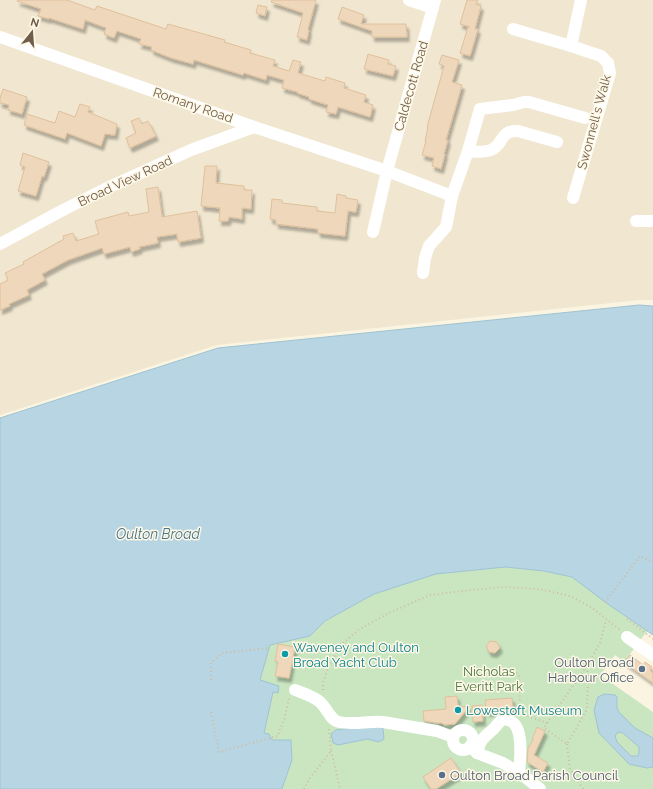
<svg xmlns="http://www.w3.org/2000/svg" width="653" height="789" font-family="Raleway,sans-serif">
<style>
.residential{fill:#f1e7d0}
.green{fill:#cae6c1}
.water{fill:#b7d5e2;stroke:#9ec3d3;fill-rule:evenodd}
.building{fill:#eed7ba;stroke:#dfc09c;filter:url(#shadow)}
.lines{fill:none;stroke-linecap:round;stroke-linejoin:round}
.path{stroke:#d2ba9e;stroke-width:2;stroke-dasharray:1 3;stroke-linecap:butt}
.minor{stroke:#fff;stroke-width:12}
.culture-dot{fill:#0f9aa8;stroke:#fef8e7;stroke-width:1.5}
.service-dot{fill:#5c6f8a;stroke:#fef8e7;stroke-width:1.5}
.labels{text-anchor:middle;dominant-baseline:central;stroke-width:3;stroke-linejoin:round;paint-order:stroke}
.street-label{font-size:13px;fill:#705d4a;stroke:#fef8e7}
.culture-label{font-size:13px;fill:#0d838f;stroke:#fef8e7;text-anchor:start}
.service-label{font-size:13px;fill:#4e5e75;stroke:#fef8e7;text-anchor:end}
.park-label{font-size:13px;fill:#4d7a45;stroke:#fef8e7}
.water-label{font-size:14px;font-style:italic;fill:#487489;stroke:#fef8e7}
</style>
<defs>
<filter id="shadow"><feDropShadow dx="2.5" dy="4.5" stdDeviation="1" flood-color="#0004"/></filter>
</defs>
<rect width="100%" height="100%" fill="#faf4e1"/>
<!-- residential -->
<polygon class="residential" points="0,0 653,0 653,300 639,300 217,345 0,415"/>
<!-- green -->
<polygon class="green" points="505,567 544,571 572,577 647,631 624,662 615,655 600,675 653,712 653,789 282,789 292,760 291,740 272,740 269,734 264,733 273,692 260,680 270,645 310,636 325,621 374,594 436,574"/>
<!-- water -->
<g class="water">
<polygon points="639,305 653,306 653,635 605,602 572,577 544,571 505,567 436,574 374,594 325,621 310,636 270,645 260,680 279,686 278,693 273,692 264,733 269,734 272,740 291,740 292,760 282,789 0,789 0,418 218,348"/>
<path d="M604,694l11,1 2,2v11l2,4 16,16 18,10v29l-6,1 -18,-4 -30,-31 -5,-23 4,-13zM618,732l5,1 16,14v5l-1,4h-7l-14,-14 -2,-6z"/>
<polygon points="380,724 383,729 384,739 379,742 367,739 338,745 333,743 331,734 336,730"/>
</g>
<!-- building -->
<g class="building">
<polygon points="18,0 67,0 95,10 97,6 166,29 168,24 225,40 224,42 251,50 250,53 275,60 273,66 289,71 293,60 301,62 298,73 325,81 326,77 345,83 344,88 366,95 364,102 373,105 370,117 338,107 336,114 326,112 328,105 309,99 309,97 297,93 298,92 282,88 284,80 267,75 266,80 244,73 243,75 194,60 193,64 171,58 151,50 152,47 139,44 141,39 117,31 114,38 104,34 106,28 85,20 83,29 49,18 49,19 38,16 41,9 17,1"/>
<polygon points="272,0 316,0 308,29 309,30 307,40 297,37 303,13 271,2"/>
<polygon points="467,0 478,0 476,4 481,6 475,29 478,29 470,56 460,53 468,27 470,27 460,24"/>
<polygon points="258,5 267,7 265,16 256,13"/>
<polygon points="342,7 364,15 361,24 406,24 407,37 372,37 372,31 338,19"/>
<polygon points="368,54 389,60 388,64 396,66 393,76 364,69"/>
<polygon points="442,55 459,60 452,82 462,85 446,140 448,140 444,154 445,154 441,169 432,166 434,158 422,155 426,141 425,141 428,127 427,127 444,66 439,64"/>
<polygon points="3,89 27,97 22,114 8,110 9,105 0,103 0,98"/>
<polygon points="80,104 90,107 88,112 117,124 115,135 105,134 101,146 67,133 65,139 24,125 27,114 55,123 59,111 75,117"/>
<polygon points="139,118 142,124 148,121 156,136 130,148 126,138 136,133 131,121"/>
<polygon points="23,153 49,162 44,177 42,176 36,196 18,191 25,167 20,165"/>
<polygon points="205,166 217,166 216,183 244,186 244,190 252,190 251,209 242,208 242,219 229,217 228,221 219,221 220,208 201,206"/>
<polygon points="158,187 162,217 197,211 201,238 178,242 177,234 157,237 158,243 139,247 140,249 131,252 130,247 104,254 102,248 68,260 42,274 45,280 27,290 29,295 9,304 10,306 0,310 0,284 8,280 5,273 24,264 23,262 64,239 63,236 73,233 76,241 99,234 95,221 128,212 129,216 149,212 146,189"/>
<polygon points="337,194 346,196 346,198 358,200 356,212 348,211 345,236 318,233 318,229 276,224 276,220 270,219 272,199 282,200 282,203 317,207 317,211 335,213"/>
<polygon points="490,641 497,642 500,648 495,653 489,652 486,646"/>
<polygon points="278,644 295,647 289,678 275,676 278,662 275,661"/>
<polygon points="630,655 643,665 645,662 652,667 650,670 653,673 653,683 624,662"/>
<polygon points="457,696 458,707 470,706 455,724 444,725 442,723 436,723 424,721 423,711 446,709 445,697"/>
<polygon points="512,698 513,710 486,712 485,700"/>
<polygon points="482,705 483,721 473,722 472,706"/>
<polygon points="537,727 545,731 534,755 548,763 543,772 527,762 528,748 533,740 532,739"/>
<polygon points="451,758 461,773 436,789 431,789 423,777"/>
</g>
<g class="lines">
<!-- path -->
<g class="path">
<polyline points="605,602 640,556 653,562"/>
<polyline points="627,619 653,639"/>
<polyline points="493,671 511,670 519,675 520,709 525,715 547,723 544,728 567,744 587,709 588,674 586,667"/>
<polyline points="211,680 211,663 222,653 269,648"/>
<polyline points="323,690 323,683 329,665 341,645 358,630 389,613 430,595 471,590 503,587 539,589 570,596 591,607 620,630"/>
<polyline points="211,712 219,752 278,736 280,729 284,721 289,698"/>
<polyline points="547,723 586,667 600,643 606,620"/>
<polyline points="567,744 570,769 583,789"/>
<polyline points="331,751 335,767 340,789"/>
<polyline points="304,789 310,778 331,751 329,729"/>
</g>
<!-- minor -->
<g class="minor">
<polyline points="409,0 433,8"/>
<polyline points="513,29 571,46 601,56 608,63 610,73 573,198"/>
<polyline points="0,37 254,127 387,171 452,196"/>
<polyline points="571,46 581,0"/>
<path d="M468,151c7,1 15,2 23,-1 13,-5 8,-20 27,-19l39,11"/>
<polyline points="636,221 653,221"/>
<polyline points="373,232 387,171 435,0"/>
<polyline points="0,244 63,210 105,189 191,150 254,127"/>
<polyline points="423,273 425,258 429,246 446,227 452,196 468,151 480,109 513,105 524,102 529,102 585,118"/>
<polyline points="627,637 653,655"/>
<path d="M295,690c8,3 18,6 25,12 7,6 10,18 19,20 13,3 30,-1 44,0l54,9 16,6"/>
<circle cx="463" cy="740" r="10"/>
<polyline points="470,746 477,753 503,763 524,776 540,789"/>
<path d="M477,753c1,-3 2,-8 4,-11 3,-7 11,-10 15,-16 4,-4 5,-8 12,-6 17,4 12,40 11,53"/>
</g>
</g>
<!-- markers -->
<g class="culture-dot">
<circle cx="285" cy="654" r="4"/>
<circle cx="458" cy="710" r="4"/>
</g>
<g class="service-dot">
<circle cx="642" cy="669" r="4"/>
<circle cx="442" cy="775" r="4"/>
</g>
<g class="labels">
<!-- street labels -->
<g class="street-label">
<text transform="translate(411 86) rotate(-74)">Caldecott Road</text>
<text transform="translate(193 105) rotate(19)">Romany Road</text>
<text transform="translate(594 122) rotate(-75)">Swonnell's Walk</text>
<text transform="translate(125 181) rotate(-25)">Broad View Road</text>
</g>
<!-- culture labels -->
<g class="culture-label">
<text x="293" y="647">Waveney and Oulton<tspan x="293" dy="15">Broad Yacht Club</tspan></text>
<text x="466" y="710">Lowestoft Museum</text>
</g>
<!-- service labels -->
<g class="service-label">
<text x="634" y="662">Oulton Broad<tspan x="634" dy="15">Harbour Office</tspan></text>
<text x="450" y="775" text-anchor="start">Oulton Broad Parish Council</text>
</g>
<!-- park labels -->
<g class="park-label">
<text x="489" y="671">Nicholas<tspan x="489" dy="15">Everitt Park</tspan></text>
</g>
<!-- water labels -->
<g class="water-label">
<text x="158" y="534">Oulton Broad</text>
</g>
</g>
<!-- north arrow -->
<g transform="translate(32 32) rotate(17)" stroke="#fef8e7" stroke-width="3" paint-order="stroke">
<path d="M0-3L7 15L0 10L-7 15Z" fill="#705d4a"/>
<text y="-6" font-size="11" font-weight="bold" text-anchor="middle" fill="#705d4a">N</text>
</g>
</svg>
